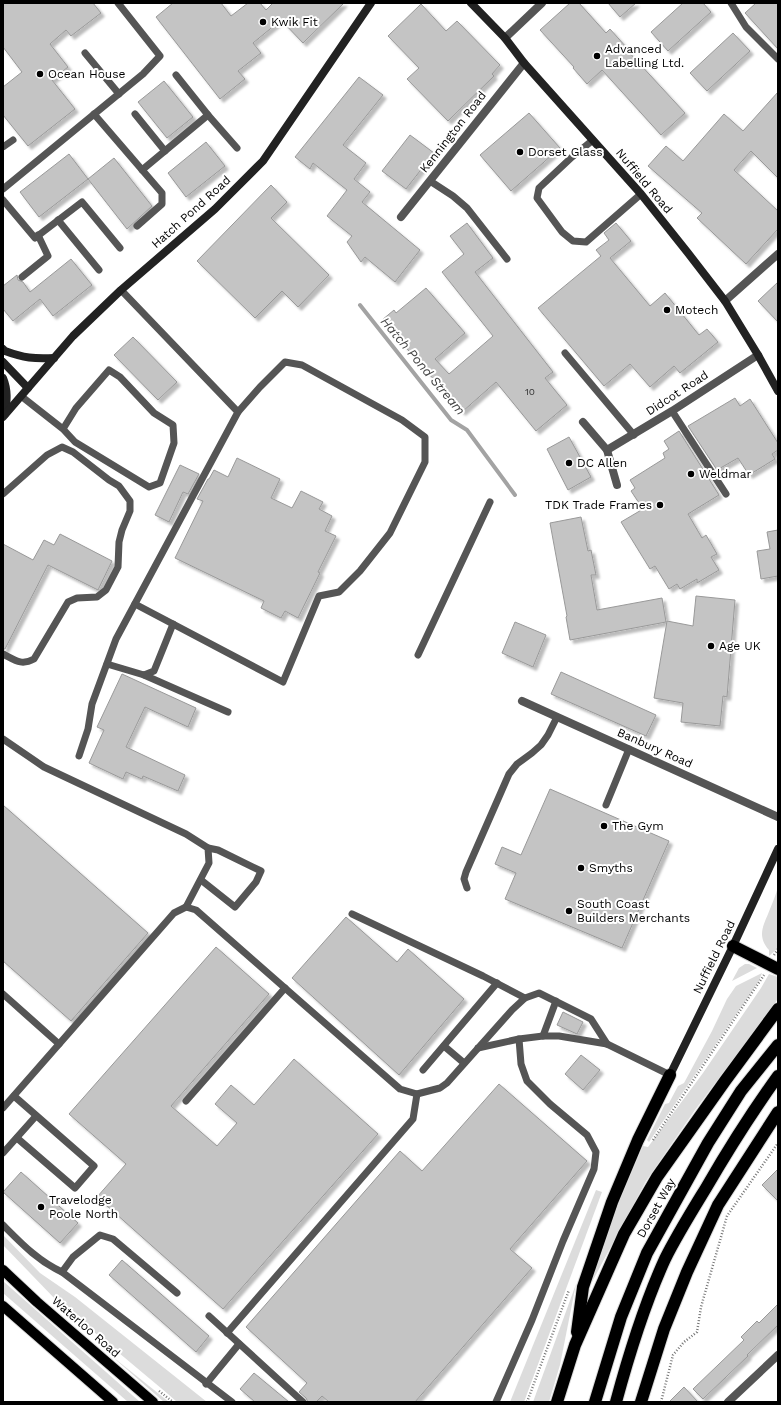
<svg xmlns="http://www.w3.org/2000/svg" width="781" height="1405" font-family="'Work Sans',sans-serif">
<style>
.green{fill:#dcdcdc}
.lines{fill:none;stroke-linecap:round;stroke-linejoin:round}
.stream{stroke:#a3a3a3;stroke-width:4}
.building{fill:#c4c4c4;stroke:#999;filter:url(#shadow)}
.primary-casing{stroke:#dbdbdb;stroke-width:12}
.highway-casing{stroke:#dbdbdb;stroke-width:14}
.path{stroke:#777;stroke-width:2.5;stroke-dasharray:1 2;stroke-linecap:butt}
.lane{stroke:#555;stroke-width:7}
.street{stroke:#555;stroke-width:8}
.secondary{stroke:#222;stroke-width:8}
.primary{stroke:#000;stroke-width:10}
.highway{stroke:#000;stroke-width:12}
.poi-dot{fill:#000;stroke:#fff;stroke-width:1.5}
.labels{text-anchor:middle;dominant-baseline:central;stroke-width:4;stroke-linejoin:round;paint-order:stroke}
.number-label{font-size:10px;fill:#313131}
.poi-label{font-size:12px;fill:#000;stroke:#fff;text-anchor:start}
.street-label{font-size:12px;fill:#000;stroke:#fff}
.water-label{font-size:13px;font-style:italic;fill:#444;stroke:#fff}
</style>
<defs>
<filter id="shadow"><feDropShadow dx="3.5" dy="3.5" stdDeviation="1" flood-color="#0004"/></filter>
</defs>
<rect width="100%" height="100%" fill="#fff"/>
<!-- green -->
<g class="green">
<path d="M778,887v61l-9,8v-6c-13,-15 -5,-25 1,-41 3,-7 6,-15 8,-22z"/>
<polygon points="745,964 749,964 757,968 732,981 739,968"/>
<polygon points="762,973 759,981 649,1142 647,1140 665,1104 669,1103 678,1086 684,1083 712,1031 727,999 736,986"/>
<polygon points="769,974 778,977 778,999 695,1110 646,1181 592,1282 591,1277 616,1209 643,1146 648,1147 703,1073 761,988"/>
<polygon points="596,1190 602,1192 524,1402 510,1402"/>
<polygon points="3,1235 40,1273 75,1297 207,1402 177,1402 168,1394 57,1301 3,1245"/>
<polygon points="3,1281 140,1402 128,1402 3,1293"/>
<polygon points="576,1284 560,1365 549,1402 533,1402"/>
<polygon points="108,1353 169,1402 164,1402"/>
</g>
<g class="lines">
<!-- stream -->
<polyline class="stream" points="360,305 451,420 467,430 515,495"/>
</g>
<!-- building -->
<g class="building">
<polygon points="3,3 93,3 101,13 71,36 66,30 50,44 68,67 52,80 75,109 28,146 3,115 3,87 22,72 3,47"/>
<polygon points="173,3 221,3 231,16 248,3 260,3 266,10 273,3 344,3 303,43 281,20 253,43 261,53 238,71 245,79 220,99 156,17"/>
<polygon points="570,3 579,3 606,33 610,29 627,48 626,49 685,113 661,135 602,70 587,84 573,68 574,67 540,30"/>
<polygon points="608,3 636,3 620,17"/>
<polygon points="683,3 703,3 711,12 668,51 651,32"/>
<polygon points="756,3 778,3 778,49 745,13"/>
<polygon points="421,4 446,31 457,21 500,65 492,74 494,76 448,121 407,79 419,68 388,36"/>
<polygon points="733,33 750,51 707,91 690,73"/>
<polygon points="359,77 383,95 343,145 366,163 354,179 370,192 362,202 420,250 395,282 365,257 361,262 347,242 352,236 327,216 347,190 313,163 310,169 295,157"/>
<polygon points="164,81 193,117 167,138 138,102"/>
<polygon points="778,92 778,178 751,151 734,170 778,211 778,229 746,264 697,218 702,213 648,166 666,146 683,161 724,114 743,131"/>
<polygon points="529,113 560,148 511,191 480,155"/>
<polygon points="410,135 434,153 406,189 382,171"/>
<polygon points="206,142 225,166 186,197 168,173"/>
<polygon points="69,154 88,179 39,217 20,192"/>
<polygon points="114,158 152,206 127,229 88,179"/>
<polygon points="271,185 287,202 271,218 329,275 298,307 282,291 255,318 197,261"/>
<polygon points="467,223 493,258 475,272 553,372 545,378 567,405 536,431 496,382 462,412 382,320 394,310 396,313 426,288 465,333 435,359 449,374 493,336 442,272 464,254 450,236"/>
<polygon points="616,223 631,241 610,258 650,306 665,293 699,335 707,329 718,342 680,373 674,366 650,387 630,364 604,386 538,308 601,256 596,250 609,240 604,233"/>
<polygon points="71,259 92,285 53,316 40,299 13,321 3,309 3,286 17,275 18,280 23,282 30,292"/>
<polygon points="778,282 778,322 758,301"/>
<polygon points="133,337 177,382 158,400 114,355"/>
<polygon points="735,398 740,406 750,399 778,443 778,450 772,454 775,459 749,475 738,458 717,470 688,426"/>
<polygon points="679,431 719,495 688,514 702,538 706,535 717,554 711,557 719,570 697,583 697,579 680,589 677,584 669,589 655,566 650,569 621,522 643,509 631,491 635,488 630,480 665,458 663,453 669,449 664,441"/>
<polygon points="569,437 591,477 568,490 547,449"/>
<polygon points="237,458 280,479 271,498 292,508 301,491 323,502 319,509 332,516 325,531 336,536 318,572 320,573 298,618 285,611 281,618 261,608 264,601 175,558 203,501 197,499 208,479 209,479 214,470 228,477"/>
<polygon points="180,465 199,474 188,494 183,492 169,522 155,515"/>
<polygon points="581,517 588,551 591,550 596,575 591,575 597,610 662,598 666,622 570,640 566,617 567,616 550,523"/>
<polygon points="778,530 778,576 761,579 757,551 770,549 767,532"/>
<polygon points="60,534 112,561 98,590 48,565 5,649 3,649 3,544 33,560 44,540 54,545"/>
<polygon points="696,596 735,600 727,697 723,696 720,726 681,722 683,703 654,698 667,621 693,626"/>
<polygon points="515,622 546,635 533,667 502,653"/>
<polygon points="561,672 656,715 646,736 551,694"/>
<polygon points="122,674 196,708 188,727 145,707 126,747 185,775 178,791 143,776 142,779 126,772 123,779 89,763 104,730 97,727"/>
<polygon points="550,789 669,841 622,948 505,899 516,873 495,864 502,847 521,855"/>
<polygon points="3,805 148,933 71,1021 3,961"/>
<polygon points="346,917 397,962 408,949 464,999 399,1075 292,978"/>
<polygon points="216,947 269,994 171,1106 217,1146 237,1123 215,1104 231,1085 254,1105 294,1059 378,1134 223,1309 97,1197 126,1164 69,1114"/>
<polygon points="563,1012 583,1022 577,1034 557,1025"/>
<polygon points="581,1055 600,1070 583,1090 565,1074"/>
<polygon points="499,1084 587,1161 510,1249 532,1268 415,1402 329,1402 322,1396 316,1402 308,1402 306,1398 299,1392 307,1383 246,1327 400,1151 422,1171"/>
<polygon points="778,1169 778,1201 762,1185"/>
<polygon points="21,1172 78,1223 60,1243 3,1192"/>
<polygon points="122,1260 209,1336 196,1352 109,1275"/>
<polygon points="778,1304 778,1325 747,1355 748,1356 703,1399 693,1389 744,1340 741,1337 757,1321 759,1323"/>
<polygon points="254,1373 289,1402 255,1402 240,1389"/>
<polygon points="684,1387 698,1402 669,1402"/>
</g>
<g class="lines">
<defs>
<g id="primary">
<polyline points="3,1270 37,1302 153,1402"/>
<polyline points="3,1306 113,1402"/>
</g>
<g id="highway">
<polyline points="733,946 778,969"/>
<polyline points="577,1332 583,1287 612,1202 638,1140 670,1075"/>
<polyline points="557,1402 575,1345 624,1234 657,1177 725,1081 778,1009"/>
<polyline points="595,1402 621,1317 647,1253 708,1143 741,1091 778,1045"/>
<path d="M616,1402c13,-48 28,-97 49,-143 12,-24 27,-48 41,-71 22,-38 46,-76 72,-112"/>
<polyline points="641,1402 664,1329 687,1272 718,1205 778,1112"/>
</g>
</defs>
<!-- primary casing -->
<use href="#primary" class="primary-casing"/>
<!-- highway casing -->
<use href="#highway" class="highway-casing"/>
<!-- path -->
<g class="path">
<polyline points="774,955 778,949"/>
<polyline points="653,1140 764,975"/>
<polyline points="159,1391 173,1402"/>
<polyline points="527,1402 569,1290"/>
<polyline points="661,1402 673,1355 684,1342 697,1332 701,1307 727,1216 778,1143"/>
</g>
<!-- lane -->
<g class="lane">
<polyline points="731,3 746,27 778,59"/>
<polyline points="85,53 119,94"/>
<polyline points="94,114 162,193 162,204 137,226"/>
<polyline points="135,114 165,151"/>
<polyline points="208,115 237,148"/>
<polyline points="593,140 572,157 539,188 537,198 562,232 573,241 586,242 641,194"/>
<polyline points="3,147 13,140"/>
<polyline points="142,170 208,115 176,75"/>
<polyline points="430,181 453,196 467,208 507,259"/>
<polyline points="3,189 143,74 160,56 118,3"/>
<polyline points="3,200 35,238 82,202 120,248"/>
<polyline points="58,220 99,270"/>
<polyline points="22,277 48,256 38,235"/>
<polyline points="565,353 634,435"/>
<polyline points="21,396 63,429 76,408 109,370 120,377 154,413 173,425 174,443 160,483 149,487 75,442 63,429"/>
<polyline points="672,411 726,494"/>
<path d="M3,494l44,-39 15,-8 11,5 36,28 10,6 11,15v10l-8,19 -3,12 -1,25 -12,23 -9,7 -20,1 -9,4 -34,57c-13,7 -19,1 -31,-5"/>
<polyline points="135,604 283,682 319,596 339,592 360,571 390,533 425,462 425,437 402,420 302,365 285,362 260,387 238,412"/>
<polyline points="418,655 490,502"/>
<polyline points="107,664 144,675 154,671 173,624"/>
<polyline points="144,675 228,712"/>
<polyline points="3,739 44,767 186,834 208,848 209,863 186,907"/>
<polyline points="79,756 88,729 92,704 116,639 238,412 121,290"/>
<polyline points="606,805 629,749"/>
<polyline points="201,880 235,907 256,882 261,871 218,850 208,848"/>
<polyline points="467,888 464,879 466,872 509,774 517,764 532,753 541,745 548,735 557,717"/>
<polyline points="352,914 483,976 525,998"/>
<polyline points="3,994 59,1044"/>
<polyline points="543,1036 556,1001"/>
<polyline points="444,1046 464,1063"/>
<polyline points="478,1048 519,1039 543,1036 559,1036 607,1044 670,1075"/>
<polyline points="423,1070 497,983"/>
<polyline points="14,1096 94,1166 75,1188 17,1138"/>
<polyline points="186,1101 285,988"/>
<polyline points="3,1108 174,913 186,907 196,910 400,1089 417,1094 440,1088 447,1083 512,1010 525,998 539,993 591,1019 607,1044"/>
<polyline points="3,1153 36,1116"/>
<path d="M3,1225c18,18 35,36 59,47l11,-15 27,-22 13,4 64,54"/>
<polyline points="62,1272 232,1402"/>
<polyline points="209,1316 303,1402"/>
<polyline points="227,1333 413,1119 417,1094"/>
<polyline points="206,1384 239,1344"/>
<polyline points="496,1402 532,1320 563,1241 594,1169 596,1152 587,1135 550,1104 527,1081 521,1064 519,1039"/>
</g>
<!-- street -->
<g class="street">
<polyline points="505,38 542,3"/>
<polyline points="401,217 524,63"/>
<polyline points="725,301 778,254"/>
<polyline points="583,422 607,450 617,485"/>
<polyline points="607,450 672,411 758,355"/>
<polyline points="522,701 778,817"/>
<polyline points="728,1402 778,1355"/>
</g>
<!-- secondary -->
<g class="secondary">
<polyline points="471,3 505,38 524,63 641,194 688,253 725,301 758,355 778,391"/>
<path d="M3,349l2,2c19,7 29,8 49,7"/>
<polyline points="3,362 28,388"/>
<path d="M3,378c5,12 4,23 2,36"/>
<polyline points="3,417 73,336 121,290 215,209 263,161 371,3"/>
<polyline points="670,1075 733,946 778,849"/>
</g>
<!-- primary -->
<use href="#primary" class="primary"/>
<!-- highway -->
<use href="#highway" class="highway"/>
</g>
<!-- markers -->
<g class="poi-dot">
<circle cx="263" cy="22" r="4"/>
<circle cx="597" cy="56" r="4"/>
<circle cx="40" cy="74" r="4"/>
<circle cx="520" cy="152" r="4"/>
<circle cx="667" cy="310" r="4"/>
<circle cx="569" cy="463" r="4"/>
<circle cx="691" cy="474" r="4"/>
<circle cx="660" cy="505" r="4"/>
<circle cx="711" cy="646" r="4"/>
<circle cx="604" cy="826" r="4"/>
<circle cx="581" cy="868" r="4"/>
<circle cx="569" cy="911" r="4"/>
<circle cx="41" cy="1207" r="4"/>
</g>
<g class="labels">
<!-- number labels -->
<g class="number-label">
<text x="530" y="391">10</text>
</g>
<!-- poi labels -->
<g class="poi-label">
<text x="271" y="22">Kwik Fit</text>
<text x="605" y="49">Advanced<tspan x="605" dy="14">Labelling Ltd.</tspan></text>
<text x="48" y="74">Ocean House</text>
<text x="528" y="152">Dorset Glass</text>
<text x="675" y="310">Motech</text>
<text x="577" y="463">DC Allen</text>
<text x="699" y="474">Weldmar</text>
<text x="652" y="505" text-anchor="end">TDK Trade Frames</text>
<text x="719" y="646">Age UK</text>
<text x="612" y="826">The Gym</text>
<text x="589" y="868">Smyths</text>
<text x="577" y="904">South Coast<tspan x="577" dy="14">Builders Merchants</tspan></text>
<text x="49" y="1200">Travelodge<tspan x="49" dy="14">Poole North</tspan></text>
</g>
<!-- street labels -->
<g class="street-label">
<text transform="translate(453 132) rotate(-52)">Kennington Road</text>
<text transform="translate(644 181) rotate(50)">Nuffield Road</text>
<text transform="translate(191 212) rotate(-42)">Hatch Pond Road</text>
<text transform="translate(677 393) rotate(-33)">Didcot Road</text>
<text transform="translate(655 748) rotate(24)">Banbury Road</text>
<text transform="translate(714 957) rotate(-64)">Nuffield Road</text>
<text transform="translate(656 1208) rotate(-61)">Dorset Way</text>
<text transform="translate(86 1327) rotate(41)">Waterloo Road</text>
</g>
<!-- water labels -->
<g class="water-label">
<text transform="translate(423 366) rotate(50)">Hatch Pond Stream</text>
</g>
</g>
<!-- border -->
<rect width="781" height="1405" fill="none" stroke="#000000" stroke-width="8"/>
</svg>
